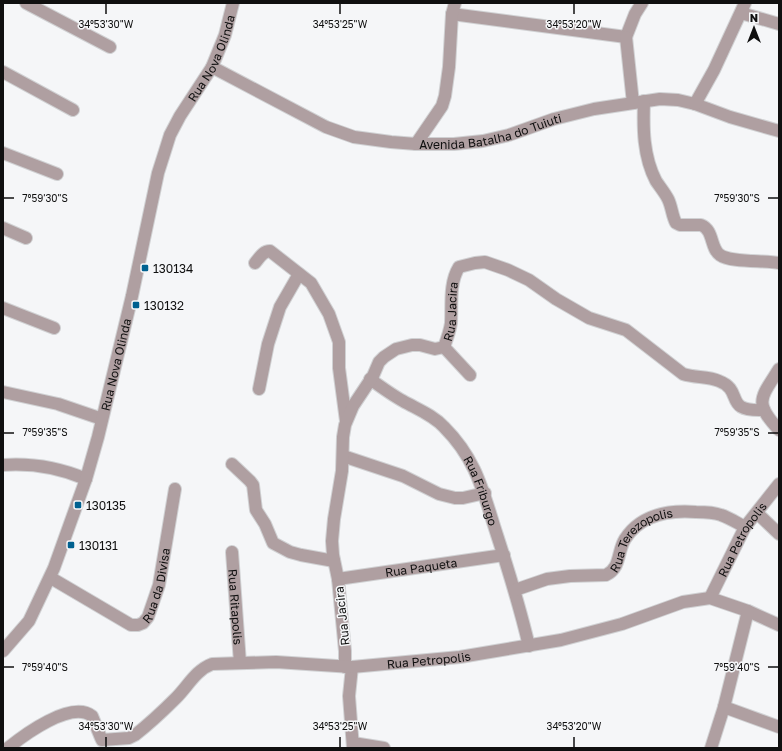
<svg xmlns="http://www.w3.org/2000/svg" width="782" height="751" font-family="'Golos Text',sans-serif">
<style>
.lines{fill:none;stroke-linecap:round;stroke-linejoin:round}
.minor-casing{stroke:#d0d1d3;stroke-width:14}
.minor{stroke:#af9fa1;stroke-width:12}
.ticks{fill:none;stroke:#101010;stroke-width:1.5}
.poi-dot{fill:#006190;stroke:#f5f6f8;stroke-width:1.5}
.labels{text-anchor:middle;dominant-baseline:central;stroke-width:3;stroke-linejoin:round;paint-order:stroke}
.street-label{font-size:12px;fill:#101010;stroke:#f5f6f8}
.poi-label{font-size:12px;fill:#101010;stroke:#f5f6f8;text-anchor:start}
.ticks-label{font-size:10px;text-anchor:middle;fill:#101010;stroke:#f5f6f8;stroke-width:3;stroke-linejoin:round;paint-order:stroke}
</style>
<rect width="100%" height="100%" fill="#f5f6f8"/>
<g class="lines">
<defs>
<g id="minor">
<polyline points="26,3 110,47"/>
<polyline points="741,13 779,24"/>
<polyline points="452,14 626,37 635,14 642,3"/>
<polyline points="626,37 633,103"/>
<path id="s1" d="M212,67l114,60 28,10 37,5 25,2h38l29,-3 26,-6 45,-16 40,-10 66,-10 18,1 17,4 35,13 49,14"/>
<polyline points="3,72 73,110"/>
<path d="M644,101c-1,27 -1,55 12,80 4,6 9,12 12,18 4,8 4,17 8,24l4,2h21c13,5 9,23 19,30 11,8 44,5 59,8"/>
<polyline points="695,104 714,70 745,3"/>
<polyline points="416,144 442,106 445,96 449,67 452,14 455,3"/>
<polyline points="3,153 57,174"/>
<polyline points="3,228 26,238"/>
<path d="M255,263c5,-6 8,-12 15,-12l41,32 18,31 10,28v26l7,53"/>
<polyline points="3,308 54,328"/>
<polyline points="444,347 470,375"/>
<path d="M779,369c-18,29 -26,33 0,61"/>
<path id="s2" d="M370,379c11,8 22,16 33,22 14,8 30,14 41,26 33,33 39,65 53,108 12,37 23,73 32,111"/>
<polyline points="259,389 268,344 280,307 299,274"/>
<polyline points="3,392 58,404 102,419"/>
<polyline points="343,456 403,476 439,494 455,498 463,498 485,493"/>
<polyline points="232,464 250,481 253,485 256,510 265,524 273,543 290,552 301,555 334,561"/>
<path d="M3,465c28,-2 57,3 83,14"/>
<polyline points="757,513 779,534"/>
<path id="s3" d="M232,552l8,111"/>
<path id="s4" d="M51,578l80,47h7l5,-2 5,-6 11,-32 16,-96"/>
<path id="s5" d="M338,579l166,-24"/>
<path id="s6" d="M515,590l32,-11 23,-3 36,-1c15,-7 11,-23 19,-36 16,-25 45,-29 71,-27 9,0 17,0 25,3 9,3 16,8 24,12"/>
<path id="s7" d="M710,598l35,-71 34,-43"/>
<path id="s8" d="M3,651l26,-30 25,-53 32,-89 12,-42 34,-141 26,-123 7,-22 5,-16 10,-19 32,-49 13,-32 8,-32"/>
<path id="s9" d="M345,667v-16l-7,-72 -5,-24 -1,-14 2,-22 8,-48 1,-34 2,-12 8,-19 20,-30 6,-14 5,-5 12,-8 16,-4h8l15,4 9,-2c3,-8 6,-16 7,-24 1,-18 -2,-40 8,-56l16,-4 10,-1 23,8 21,10 27,19 33,19 37,12 57,44c12,4 25,2 36,7 26,10 3,31 45,29"/>
<polyline points="352,667 349,696 353,748"/>
<polyline points="724,707 779,727"/>
<polyline points="353,743 384,748"/>
<path id="s10" d="M8,748c16,-13 63,-48 84,-32l9,22 1,2 27,-2 6,-3c14,-11 28,-24 41,-37 12,-12 20,-28 36,-34l64,-2 76,5 108,-10 101,-17 61,-16 61,-22 27,-4 38,13 31,14"/>
<polyline points="711,748 724,707 748,611"/>
</g>
</defs>
<!-- minor casing -->
<use href="#minor" class="minor-casing"/>
<!-- minor -->
<use href="#minor" class="minor"/>
</g>
<!-- ticks -->
<path class="ticks" d="M106,4v10M340,4v10M574,4v10M4,198h10M768,198h10M4,433h10M768,433h10M4,667h10M768,667h10M106,737v10M340,737v10M574,737v10"/>
<!-- markers -->
<g class="poi-dot">
<rect x="141" y="264" width="8" height="8" rx="2"/>
<rect x="132" y="301" width="8" height="8" rx="2"/>
<rect x="74" y="501" width="8" height="8" rx="2"/>
<rect x="67" y="541" width="8" height="8" rx="2"/>
</g>
<g class="labels">
<!-- street labels -->
<g class="street-label">
<text stroke="none"><textPath href="#s8" startOffset="635">Rua Nova Olinda</textPath></text>
<text stroke="none"><textPath href="#s1" startOffset="297">Avenida Batalha do Tuiuti</textPath></text>
<text stroke="none"><textPath href="#s9" startOffset="423">Rua Jacira</textPath></text>
<text stroke="none"><textPath href="#s8" startOffset="311">Rua Nova Olinda</textPath></text>
<text stroke="none"><textPath href="#s2" startOffset="163">Rua Friburgo</textPath></text>
<text stroke="none"><textPath href="#s7" startOffset="67">Rua Petropolis</textPath></text>
<text stroke="none"><textPath href="#s6" startOffset="146">Rua Terezopolis</textPath></text>
<text stroke="none"><textPath href="#s5" startOffset="84">Rua Paqueta</textPath></text>
<text stroke="none"><textPath href="#s4" startOffset="146">Rua da Divisa</textPath></text>
<text stroke="none"><textPath href="#s3" startOffset="55">Rua Ritapolis</textPath></text>
<text transform="translate(342 616) rotate(-96)">Rua Jacira</text>
<text stroke="none"><textPath href="#s10" startOffset="477">Rua Petropolis</textPath></text>
</g>
<!-- poi labels -->
<g class="poi-label">
<text x="153" y="268">130134</text>
<text x="144" y="305">130132</text>
<text x="86" y="505">130135</text>
<text x="79" y="545">130131</text>
</g>
</g>
<g class="ticks-label">
<text x="106" y="28">34°53'30"W</text>
<text x="340" y="28">34°53'25"W</text>
<text x="574" y="28">34°53'20"W</text>
<text x="45" y="202">7°59'30"S</text>
<text x="737" y="202">7°59'30"S</text>
<text x="45" y="436">7°59'35"S</text>
<text x="737" y="436">7°59'35"S</text>
<text x="45" y="671">7°59'40"S</text>
<text x="737" y="671">7°59'40"S</text>
<text x="106" y="730">34°53'30"W</text>
<text x="340" y="730">34°53'25"W</text>
<text x="574" y="730">34°53'20"W</text>
</g>
<!-- border -->
<rect width="782" height="751" fill="none" stroke="#101010" stroke-width="8"/>
<!-- north arrow -->
<g transform="translate(754 28)" stroke="#f5f6f8" stroke-width="3" paint-order="stroke">
<path d="M0-3L7 15L0 10L-7 15Z" fill="#101010"/>
<text y="-6" font-size="11" font-weight="bold" text-anchor="middle" fill="#101010">N</text>
</g>
</svg>
